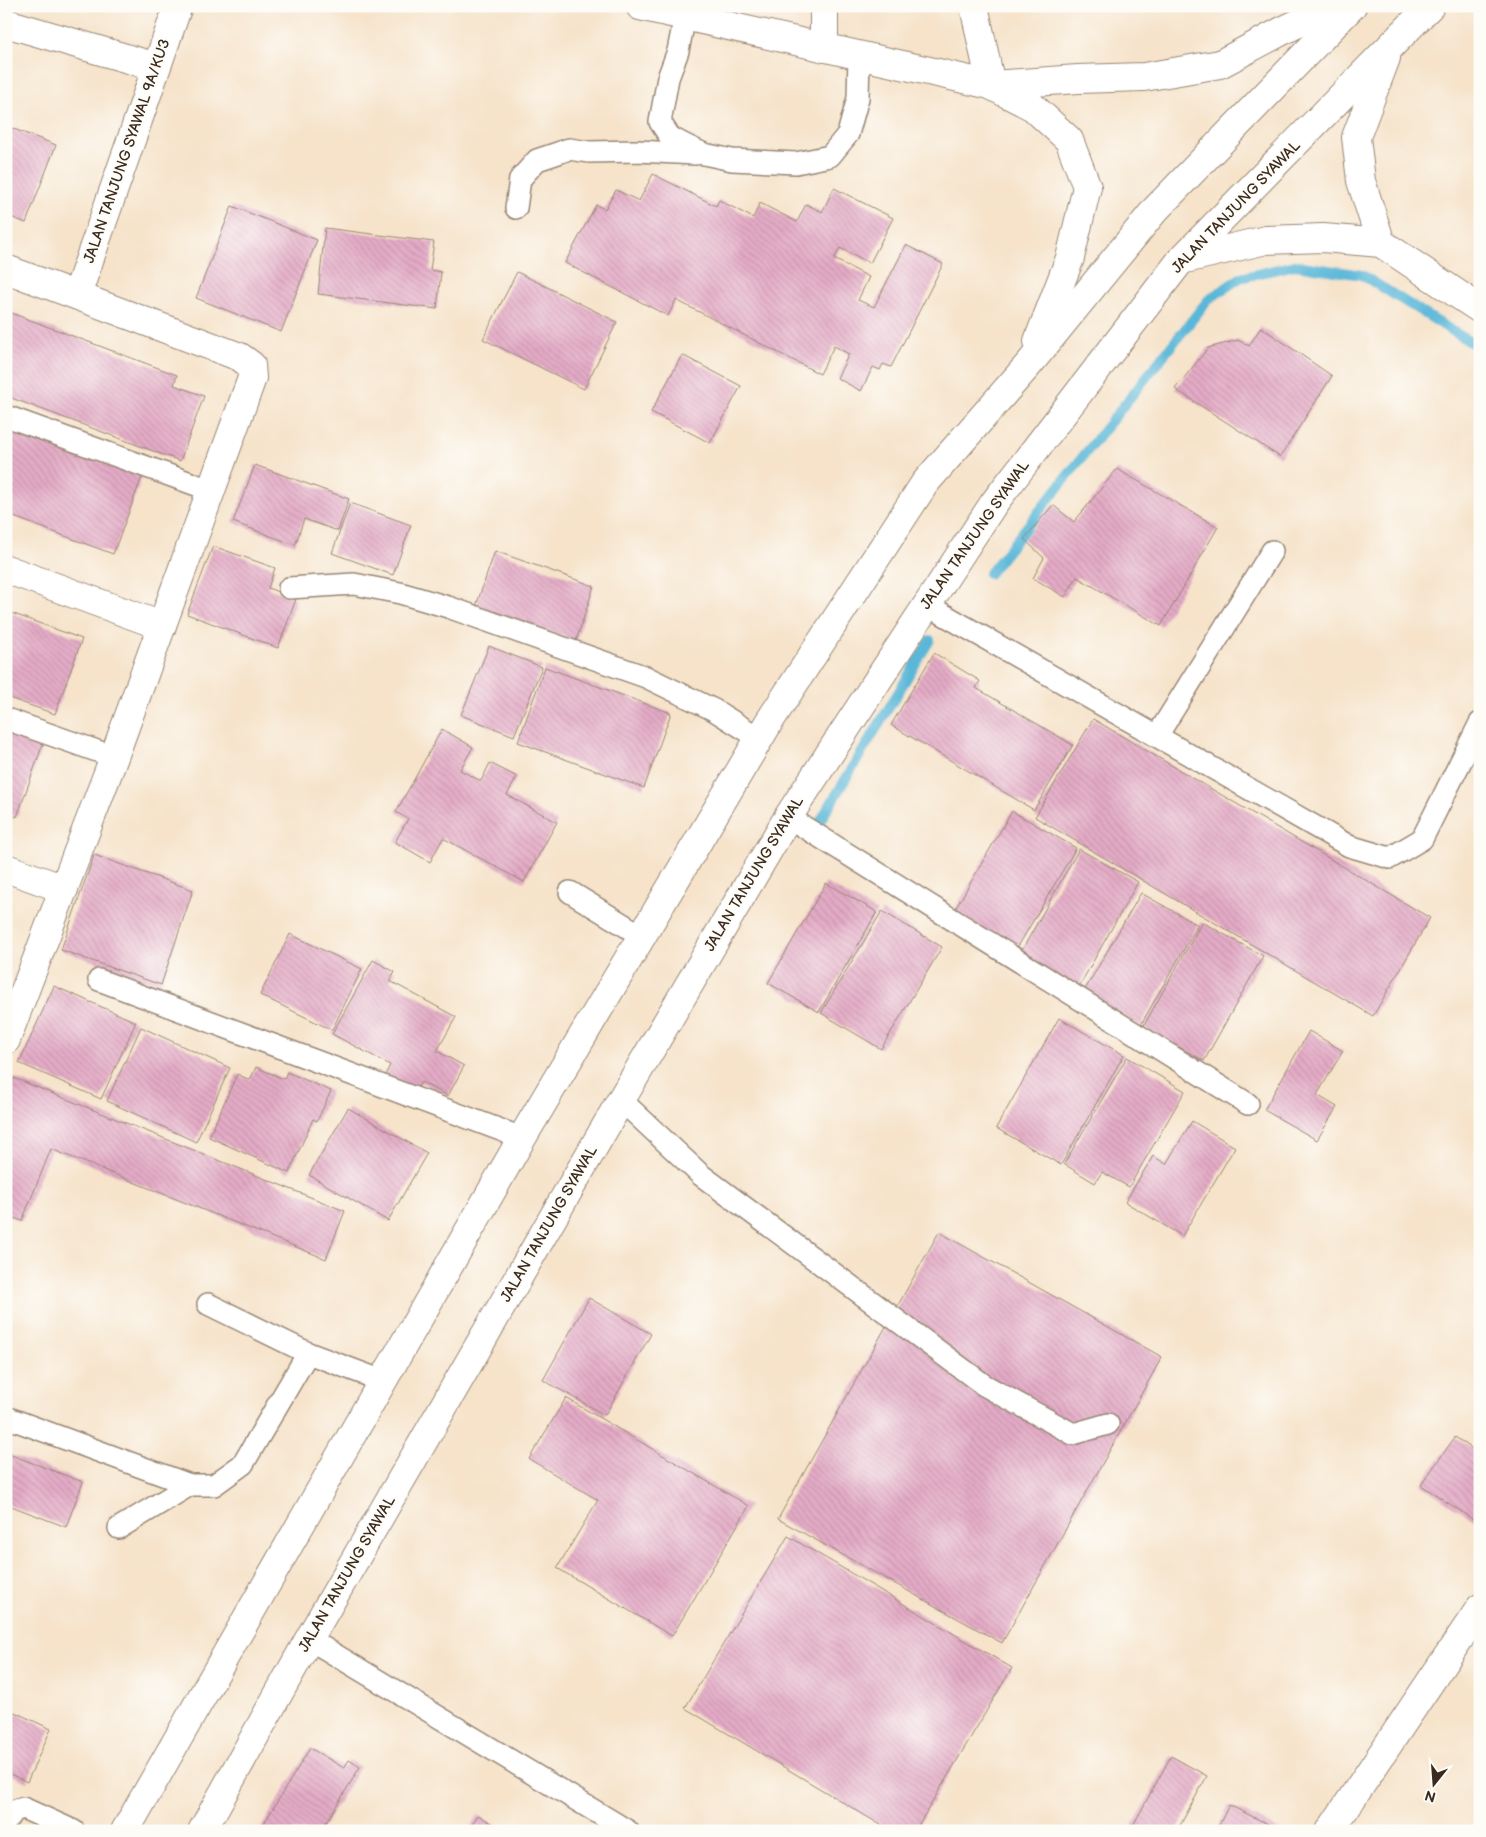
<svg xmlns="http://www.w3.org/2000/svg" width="1486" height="1837" font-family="'Balsamiq Sans',sans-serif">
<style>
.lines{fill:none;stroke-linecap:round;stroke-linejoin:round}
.stream{stroke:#5ab7d8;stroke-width:10}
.building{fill:url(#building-back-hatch)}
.lane-casing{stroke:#988674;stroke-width:24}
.street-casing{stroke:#988674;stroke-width:30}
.primary-casing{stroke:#988674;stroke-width:30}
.lane{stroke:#fff;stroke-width:21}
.street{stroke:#fff;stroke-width:28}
.primary{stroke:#fff;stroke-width:28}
.labels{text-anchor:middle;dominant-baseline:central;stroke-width:4.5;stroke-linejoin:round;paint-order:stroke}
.street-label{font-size:15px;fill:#3b2a1e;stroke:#fdfcf7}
</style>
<defs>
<pattern id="building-back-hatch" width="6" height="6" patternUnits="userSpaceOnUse" patternTransform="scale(1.25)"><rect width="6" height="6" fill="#e4abc6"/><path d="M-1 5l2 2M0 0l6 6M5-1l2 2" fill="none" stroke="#c493aa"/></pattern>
</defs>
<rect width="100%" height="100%" fill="#fdfcf7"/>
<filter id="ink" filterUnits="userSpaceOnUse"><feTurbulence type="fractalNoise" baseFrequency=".02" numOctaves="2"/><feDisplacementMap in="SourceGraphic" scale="10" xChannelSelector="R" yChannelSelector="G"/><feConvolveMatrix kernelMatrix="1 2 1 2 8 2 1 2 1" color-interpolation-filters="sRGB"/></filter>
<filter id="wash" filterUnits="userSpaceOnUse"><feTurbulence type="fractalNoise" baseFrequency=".0096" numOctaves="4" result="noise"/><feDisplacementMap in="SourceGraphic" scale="20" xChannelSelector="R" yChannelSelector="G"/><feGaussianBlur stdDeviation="1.12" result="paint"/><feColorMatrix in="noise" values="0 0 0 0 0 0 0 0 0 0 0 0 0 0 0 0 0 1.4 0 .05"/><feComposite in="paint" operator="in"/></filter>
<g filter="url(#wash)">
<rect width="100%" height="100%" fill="#f6e3ca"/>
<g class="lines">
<!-- stream -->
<g class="stream">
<polyline points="989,574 1208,300 1240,278 1295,265 1362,275 1480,348"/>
<polyline points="819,823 930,640"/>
</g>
</g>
<g id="blocks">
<!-- building -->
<g class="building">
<polygon points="6,126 56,145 26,223 6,215"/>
<polygon points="653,174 716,206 719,200 753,218 760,203 797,222 806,204 822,212 834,188 893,218 870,263 840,248 834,259 869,277 858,300 874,307 906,245 943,264 891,367 883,364 880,370 873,367 861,391 837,378 849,354 834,346 820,374 676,300 668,316 565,263 596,205 605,209 616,190 639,201"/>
<polygon points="232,206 317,240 281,332 196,298"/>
<polygon points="325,228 434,242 430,270 441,272 437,309 318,294"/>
<polygon points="517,272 617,322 584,389 483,339"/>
<polygon points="6,311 177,375 174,385 204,396 180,461 6,396"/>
<polygon points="1261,327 1332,376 1280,457 1175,389 1208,348 1238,340 1249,346"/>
<polygon points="682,355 741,386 710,443 651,412"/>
<polygon points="6,426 142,477 113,554 6,514"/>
<polygon points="255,465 349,499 338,531 304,519 295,545 233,522"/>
<polygon points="1117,469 1218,527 1161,626 1077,577 1065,597 1033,578 1044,558 1024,539 1053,505 1074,522"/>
<polygon points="350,503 411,525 393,575 332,553"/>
<polygon points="213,546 275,568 268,588 296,599 278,648 187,614"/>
<polygon points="495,551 594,586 576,641 476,606"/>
<polygon points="6,611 82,639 55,714 6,697"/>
<polygon points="489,646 542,667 514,736 461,715"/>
<polygon points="934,653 980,681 976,688 1073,745 1034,810 891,725"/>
<polygon points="545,667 671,713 644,788 518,742"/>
<polygon points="1093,719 1430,918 1373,1016 1035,817"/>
<polygon points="6,724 45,738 17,817 6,813"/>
<polygon points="442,729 473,747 460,770 481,781 490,763 517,777 507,795 557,822 524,882 443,838 430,862 395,842 408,819 396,812"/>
<polygon points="1012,811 1076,848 1013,955 950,918"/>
<polygon points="1079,849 1138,882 1077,990 1018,957"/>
<polygon points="94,855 193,890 161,985 61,950"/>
<polygon points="826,883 877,912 819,1012 768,983"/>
<polygon points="1141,893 1198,925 1140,1026 1083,993"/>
<polygon points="882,911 942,947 881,1049 821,1013"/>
<polygon points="1202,922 1263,956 1204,1061 1143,1027"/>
<polygon points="290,934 362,969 332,1030 260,995"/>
<polygon points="373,960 395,972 390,981 456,1017 437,1051 464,1066 448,1096 421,1082 415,1092 385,1076 390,1065 332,1034"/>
<polygon points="54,986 136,1022 101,1099 19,1063"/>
<polygon points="1059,1018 1124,1055 1061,1165 996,1128"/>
<polygon points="141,1027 230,1068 196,1142 107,1101"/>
<polygon points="1309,1031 1343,1051 1317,1095 1337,1107 1317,1140 1264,1110"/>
<polygon points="1127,1057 1185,1091 1129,1187 1102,1172 1095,1183 1064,1164"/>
<polygon points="256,1067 284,1079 287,1072 331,1091 317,1121 313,1119 289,1173 209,1137 237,1074 250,1080"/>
<polygon points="14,1078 345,1211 326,1259 51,1149 22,1221 6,1215 6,1098"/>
<polygon points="348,1108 427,1153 388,1221 309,1175"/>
<polygon points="1192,1121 1235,1147 1182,1236 1125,1202 1153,1156 1166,1164"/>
<polygon points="939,1232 1162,1357 1002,1643 778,1519"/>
<polygon points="589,1298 651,1334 605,1415 543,1380"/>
<polygon points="566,1398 749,1506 672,1636 557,1568 598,1500 529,1459"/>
<polygon points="1455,1437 1480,1454 1480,1524 1421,1485"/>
<polygon points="6,1453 83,1482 66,1527 6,1504"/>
<polygon points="788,1536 1012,1668 915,1831 891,1831 685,1708"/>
<polygon points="6,1708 51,1729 27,1782 6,1772"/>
<polygon points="310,1748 344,1768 349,1760 360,1767 321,1831 265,1831 261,1828"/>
<polygon points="1171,1756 1207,1776 1177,1831 1130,1831"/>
<polygon points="1229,1805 1282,1831 1216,1831"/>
<polygon points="478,1815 505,1831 468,1831"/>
</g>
</g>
</g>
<g filter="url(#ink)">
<use href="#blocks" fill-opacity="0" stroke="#988674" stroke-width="1"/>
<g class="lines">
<defs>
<g id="lane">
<polyline points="685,16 678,51 668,78 660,122 670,137 685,145 704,154 732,160 796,163 830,156 848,134 858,98 859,55"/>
<polyline points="516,208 520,179 537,160 555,154 569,149 589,152 637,151 696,154"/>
<polyline points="6,416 210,490"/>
<polyline points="289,588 354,584 400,593 448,607 646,677 714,710 759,738"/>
<polyline points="927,605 1349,846 1390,858 1422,839 1480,723"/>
<polyline points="6,719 114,757"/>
<polyline points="1157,736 1272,551"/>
<polyline points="788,817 1248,1104"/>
<polyline points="570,892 642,936"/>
<polyline points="99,980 522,1138"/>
<polyline points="621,1100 701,1175 984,1385 1073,1434 1108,1424"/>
<polyline points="208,1304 308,1353"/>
<polyline points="6,1417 190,1485"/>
<polyline points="119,1528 190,1485 214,1485 243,1464 308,1353 383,1381"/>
<polyline points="309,1639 628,1831"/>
<polyline points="6,1821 13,1811 23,1808 74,1831"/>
</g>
<g id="street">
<polyline points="640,6 991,85 974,6"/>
<polyline points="824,6 824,48"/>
<polyline points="6,23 156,67"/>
<polyline points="1381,243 1480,309"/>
<polyline points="6,269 240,357 251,365 252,378 114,757 6,1040"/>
<polyline points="77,295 178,6"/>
<polyline points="6,569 162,626"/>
<polyline points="6,868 64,889"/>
<polyline points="1330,1831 1480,1608"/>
</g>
<g id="primary">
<polyline points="991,85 1078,79 1144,77 1220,64 1282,31 1334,6"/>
<polyline points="992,86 1033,107 1069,140 1087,187 1070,258 1038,341"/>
<polyline points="1181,260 1266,240 1323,238 1381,243 1361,181 1356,137 1386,58"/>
<polyline points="125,1831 522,1138 769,722 925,483 1030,363 1155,210 1352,6"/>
<polyline points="202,1831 309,1639 621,1100 788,817 994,503 1181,260 1430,6"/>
</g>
</defs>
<!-- lane casing -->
<use href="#lane" class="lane-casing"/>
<!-- street casing -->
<use href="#street" class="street-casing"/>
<!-- primary casing -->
<use href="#primary" class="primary-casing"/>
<!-- lane -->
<use href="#lane" class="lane"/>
<!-- street -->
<use href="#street" class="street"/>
<!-- primary -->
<use href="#primary" class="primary"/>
</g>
</g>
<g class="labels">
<!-- street labels -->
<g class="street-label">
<text transform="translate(127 151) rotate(-71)">JALAN TANJUNG SYAWAL 9A/KU3</text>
<text transform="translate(1236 207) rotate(-46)">JALAN TANJUNG SYAWAL</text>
<text transform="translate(975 535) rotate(-55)">JALAN TANJUNG SYAWAL</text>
<text transform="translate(754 874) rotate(-59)">JALAN TANJUNG SYAWAL</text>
<text transform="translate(549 1224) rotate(-60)">JALAN TANJUNG SYAWAL</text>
<text transform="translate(347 1574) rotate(-60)">JALAN TANJUNG SYAWAL</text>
</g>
</g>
<!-- margin -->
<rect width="1486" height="1837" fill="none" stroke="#fdfcf7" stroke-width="25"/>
<!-- north arrow -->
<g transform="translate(1434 1784) rotate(197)" stroke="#fdfcf7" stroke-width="4" paint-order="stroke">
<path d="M0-4L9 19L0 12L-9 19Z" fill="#3b2a1e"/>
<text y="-8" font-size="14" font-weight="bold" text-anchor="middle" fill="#3b2a1e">N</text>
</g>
</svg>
